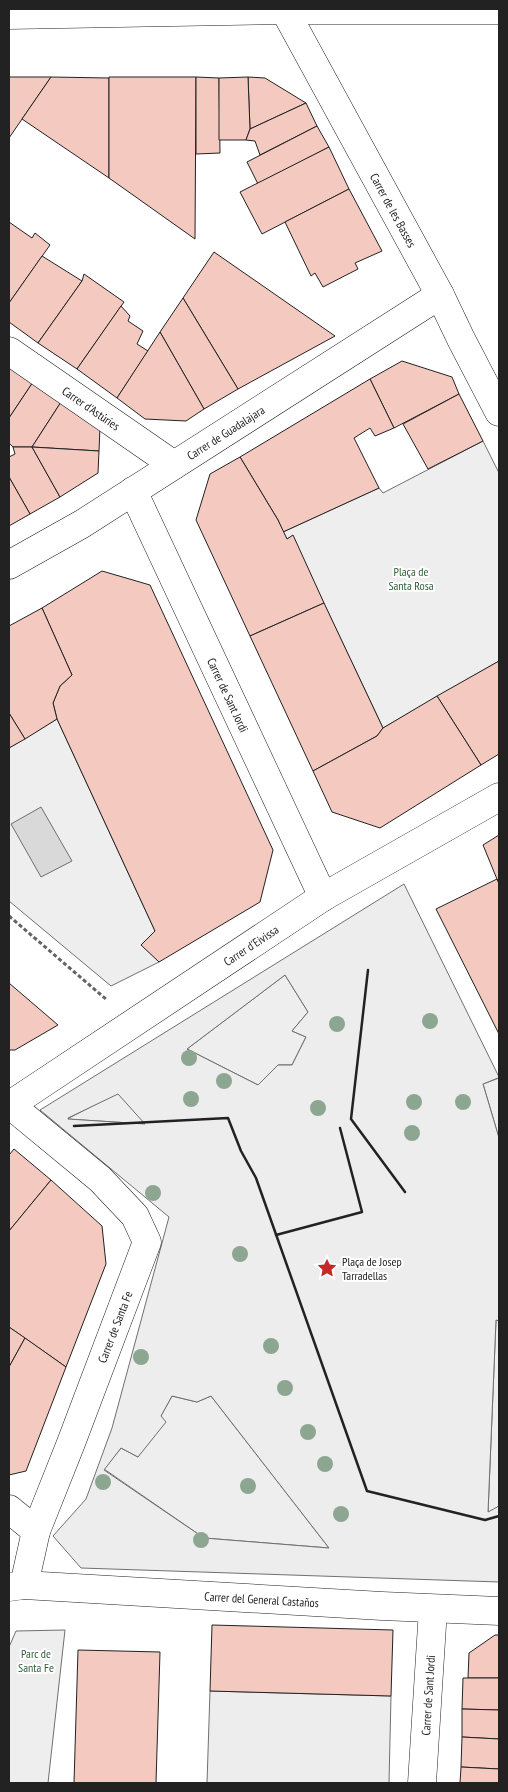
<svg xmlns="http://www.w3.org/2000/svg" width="508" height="1792" font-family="'PT Sans Narrow',sans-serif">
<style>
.green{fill:#eee;stroke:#6f6f6f}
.parking{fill:#ededed;stroke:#6f6f6f;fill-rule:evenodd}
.water{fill:#d9d9d9;stroke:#6f6f6f}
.building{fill:#f3c9c0;stroke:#222}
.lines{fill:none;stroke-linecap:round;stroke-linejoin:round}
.street-casing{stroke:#222;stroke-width:29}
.secondary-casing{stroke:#222;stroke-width:29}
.path{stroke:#646464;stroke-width:3;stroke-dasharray:4 2.5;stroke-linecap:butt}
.street{stroke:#fff;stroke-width:28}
.secondary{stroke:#fff;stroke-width:28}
.wall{stroke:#222;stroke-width:2.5}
.tree{fill:#8da692}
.labels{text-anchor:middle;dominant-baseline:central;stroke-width:4;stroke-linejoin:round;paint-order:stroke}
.street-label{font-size:12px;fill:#222;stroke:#fff}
.park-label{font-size:12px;fill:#2f5e38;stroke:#fff}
.poi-label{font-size:12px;fill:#222;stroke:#fff;text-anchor:start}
</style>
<rect width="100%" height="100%" fill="#fff"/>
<!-- green -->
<g class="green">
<polygon points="483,441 499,473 499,661 383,728 292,536 287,539 283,532 379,488 383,493"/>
<polygon points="57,719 155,931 142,945 159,962 111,986 9,901 9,748"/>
<polygon points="285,975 308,1012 292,1031 306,1037 292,1065 278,1065 258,1085 187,1049"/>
<polygon points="499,1078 499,1138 483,1084"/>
<polygon points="118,1093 146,1124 67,1119"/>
<polygon points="496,1320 499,1321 499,1506 488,1513"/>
<polygon points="172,1396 197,1402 211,1396 329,1548 204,1538 104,1469 121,1448 138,1457"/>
<polygon points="65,1630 48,1783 9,1783 9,1647 16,1631"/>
</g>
<!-- parking -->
<g class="parking">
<path d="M404,884l95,193v3l-1,-2 -15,6 16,54v183l-3,-1 -8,192 11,-6v76l-418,-14 -28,-32 33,-37 26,-71 57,-211 -129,-107zM285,975l23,37 -16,19 14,6 -14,28h-14l-20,20 -71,-36zM118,1094l27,30 -77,-5v-1zM172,1396l25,6 14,-6 118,152 -125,-10 -100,-68 17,-22 17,9 28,-35 -5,-6z"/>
<polygon points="210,1691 391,1696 389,1783 207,1783"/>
</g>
<!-- water -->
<polygon class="water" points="41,807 72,861 41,877 11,824"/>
<!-- building -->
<g class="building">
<polygon points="9,77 51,77 9,138"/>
<polygon points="51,77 109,78 109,178 22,119"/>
<polygon points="109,77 196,77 195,239 109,178"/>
<polygon points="196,77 219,78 220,153 196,154"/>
<polygon points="248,77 265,78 306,103 250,129"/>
<polygon points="248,77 250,129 246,140 219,140 219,78"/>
<polygon points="306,103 317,126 260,155 255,141 246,140 250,129"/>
<polygon points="317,126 329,147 258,184 247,162"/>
<polygon points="329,147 349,189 262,234 240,192"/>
<polygon points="349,189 382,251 355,263 358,269 323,287 315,273 311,276 285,222"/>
<polygon points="9,222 32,238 35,233 50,245 9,303"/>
<polygon points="214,252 335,336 238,389 183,298"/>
<polygon points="42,256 82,281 38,343 9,322 9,303"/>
<polygon points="84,274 124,302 77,369 38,343 82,281"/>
<polygon points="183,298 238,389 204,409 160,332"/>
<polygon points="121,306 130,316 128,321 143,331 137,344 148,351 117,398 77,369"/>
<polygon points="160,332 204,409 186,421 145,419 117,398"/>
<polygon points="402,361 452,377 459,394 394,428 370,379"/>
<polygon points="9,365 33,382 9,418"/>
<polygon points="370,379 394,428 375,436 370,428 354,438 379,488 283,532 278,520 240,457"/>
<polygon points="33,382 61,402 32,447 13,447 9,443 9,418"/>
<polygon points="459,394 483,441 428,469 403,424"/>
<polygon points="61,402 100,427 99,451 32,447"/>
<polygon points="13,447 32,447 60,497 30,514 9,477 9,457 15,454"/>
<polygon points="32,447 99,451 98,473 60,497"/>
<polygon points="240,457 278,520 287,539 293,535 324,603 250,636 196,520 210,474"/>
<polygon points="9,477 30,514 9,526"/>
<polygon points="102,571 150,585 273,850 260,902 159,962 141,945 155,931 57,719 53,703 60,686 72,675 42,608"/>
<polygon points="324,603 383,728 377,736 313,771 250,636"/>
<polygon points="42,608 72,675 60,686 53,703 57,719 25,739 9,713 9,626"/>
<polygon points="499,661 499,754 481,765 437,696"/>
<polygon points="437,696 481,765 380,828 332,812 313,771 377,736 383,728"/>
<polygon points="9,713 25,739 9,748"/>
<polygon points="499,835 499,884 483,845"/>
<polygon points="497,879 499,884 499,1034 436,909"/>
<polygon points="9,983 58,1025 15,1050 9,1050"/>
<polygon points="14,1149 51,1180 9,1231 9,1155"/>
<polygon points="51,1180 102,1226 106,1264 66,1367 9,1327 9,1231"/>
<polygon points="9,1327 25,1338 9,1367"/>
<polygon points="25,1338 66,1367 26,1471 9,1475 9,1367"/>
<polygon points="212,1625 393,1630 391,1696 210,1691"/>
<polygon points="495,1635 499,1635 499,1678 468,1678 469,1653"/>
<polygon points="78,1650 160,1652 156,1783 74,1783"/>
<polygon points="463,1678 499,1678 499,1710 462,1709"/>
<polygon points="462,1709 499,1710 499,1739 462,1737"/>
<polygon points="462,1737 499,1739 499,1769 461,1767"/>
<polygon points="461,1767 499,1769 499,1783 460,1783"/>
</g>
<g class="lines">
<defs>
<g id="street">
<path id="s1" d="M284,9l156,286 21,44 38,73"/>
<path id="s2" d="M9,351l165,114"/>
<path id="s3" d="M133,491l190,406"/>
<path id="s4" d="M9,565l73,-41 358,-229"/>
<polyline points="9,1104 100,1179 135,1216 147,1242 71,1443 36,1531 24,1585 9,1587"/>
<path id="s5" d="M10,1105l313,-208 176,-100"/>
<polyline points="9,1509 36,1531"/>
<path id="s6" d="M24,1585l358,21 117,5"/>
<path id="s7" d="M422,1783l11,-174"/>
</g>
<polyline id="secondary" points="9,15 286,10 499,10"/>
</defs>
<!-- street casing -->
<use href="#street" class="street-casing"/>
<!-- secondary casing -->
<use href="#secondary" class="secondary-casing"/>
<!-- path -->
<polyline class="path" points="9,916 107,1000"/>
<!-- street -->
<use href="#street" class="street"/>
<!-- secondary -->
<use href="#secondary" class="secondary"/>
<!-- wall -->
<g class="wall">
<polyline points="368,970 351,1119 405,1192"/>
<polyline points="74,1126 228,1118 241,1151 256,1178 367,1491 485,1520 499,1516"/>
<polyline points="276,1235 362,1212 340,1128"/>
</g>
</g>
<!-- trees -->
<g class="tree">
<circle cx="430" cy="1021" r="8"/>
<circle cx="337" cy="1024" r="8"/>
<circle cx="189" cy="1058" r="8"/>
<circle cx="224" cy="1081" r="8"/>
<circle cx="191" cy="1099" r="8"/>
<circle cx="414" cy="1102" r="8"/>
<circle cx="463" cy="1102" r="8"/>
<circle cx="318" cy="1108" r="8"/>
<circle cx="412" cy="1133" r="8"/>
<circle cx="153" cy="1193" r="8"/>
<circle cx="240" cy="1254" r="8"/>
<circle cx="271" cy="1346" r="8"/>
<circle cx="141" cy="1357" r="8"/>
<circle cx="285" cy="1388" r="8"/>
<circle cx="308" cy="1432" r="8"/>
<circle cx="325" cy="1464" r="8"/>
<circle cx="103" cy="1482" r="8"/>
<circle cx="248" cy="1486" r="8"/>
<circle cx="341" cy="1514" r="8"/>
<circle cx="201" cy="1540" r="8"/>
</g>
<!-- icons -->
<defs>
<symbol id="sight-bare" viewBox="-9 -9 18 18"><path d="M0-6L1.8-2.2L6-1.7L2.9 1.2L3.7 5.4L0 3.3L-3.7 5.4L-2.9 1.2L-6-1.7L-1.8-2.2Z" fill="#c62828" stroke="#fff" stroke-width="2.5" paint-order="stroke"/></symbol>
</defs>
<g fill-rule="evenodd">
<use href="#sight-bare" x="313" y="1254" width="28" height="28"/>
</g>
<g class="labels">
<!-- street labels -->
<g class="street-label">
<text stroke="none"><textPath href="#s1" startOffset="229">Carrer de les Basses</textPath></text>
<text stroke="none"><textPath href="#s2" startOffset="100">Carrer d'Astúries</textPath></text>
<text stroke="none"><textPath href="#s4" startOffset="254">Carrer de Guadalajara</textPath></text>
<text stroke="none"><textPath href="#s3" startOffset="225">Carrer de Sant Jordi</textPath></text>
<text stroke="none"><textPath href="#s5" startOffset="289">Carrer d'Eivissa</textPath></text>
<text transform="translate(115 1327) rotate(-69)">Carrer de Santa Fe</text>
<text stroke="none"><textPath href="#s6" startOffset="238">Carrer del General Castaños</textPath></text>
<text stroke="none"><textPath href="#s7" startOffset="88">Carrer de Sant Jordi</textPath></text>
</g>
<!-- park labels -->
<g class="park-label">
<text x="411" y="571">Plaça de<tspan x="411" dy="14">Santa Rosa</tspan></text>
<text x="36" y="1653">Parc de<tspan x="36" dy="14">Santa Fe</tspan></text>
</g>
<!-- poi labels -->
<g class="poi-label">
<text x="342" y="1261">Plaça de Josep<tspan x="342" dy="14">Tarradellas</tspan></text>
</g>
</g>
<!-- border -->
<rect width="508" height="1792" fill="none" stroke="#222222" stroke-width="20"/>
</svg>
